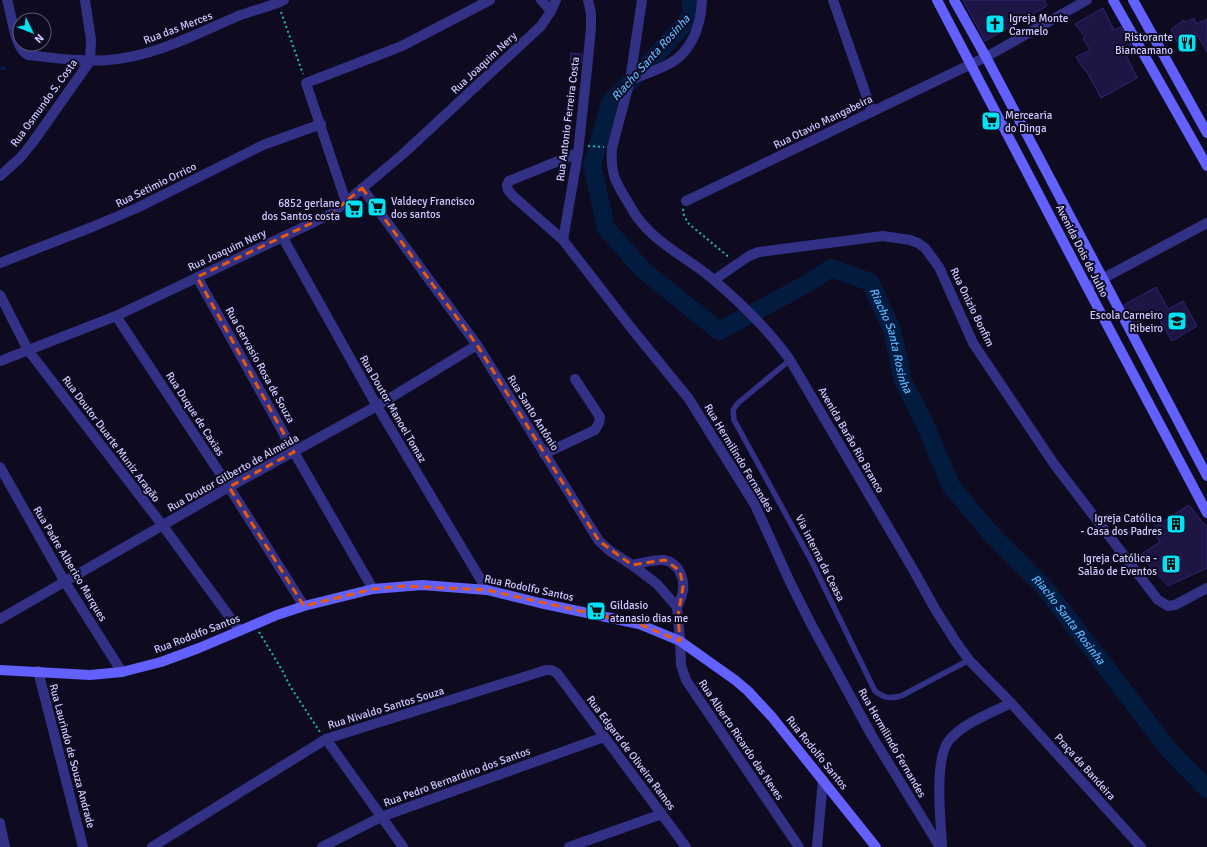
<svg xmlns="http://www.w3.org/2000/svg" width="1207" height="847" font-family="Signika,sans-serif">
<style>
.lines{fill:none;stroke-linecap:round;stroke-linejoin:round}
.stream{stroke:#041b40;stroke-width:3}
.river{stroke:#041b40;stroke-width:18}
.building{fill:#1d1544;stroke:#322472}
.path{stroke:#21bcaf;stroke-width:2;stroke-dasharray:2 3;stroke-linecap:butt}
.lane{stroke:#323185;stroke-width:5.5}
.street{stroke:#323185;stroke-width:10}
.secondary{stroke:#6261ff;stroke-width:10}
.marked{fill:none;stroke:#e8590c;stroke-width:3;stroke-dasharray:8 5;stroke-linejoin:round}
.labels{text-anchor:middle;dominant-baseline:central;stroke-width:4;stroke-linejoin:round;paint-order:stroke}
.poi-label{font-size:11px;fill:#cfcaff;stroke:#0e0b21;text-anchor:end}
.street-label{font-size:11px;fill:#cfcaff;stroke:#0e0b21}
.water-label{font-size:12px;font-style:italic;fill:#58b6ff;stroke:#0e0b21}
</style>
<rect width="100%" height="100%" fill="#0e0b21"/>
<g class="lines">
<!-- stream -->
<polyline class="stream" points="0,69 5,68"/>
<!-- river -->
<path class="river" id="s1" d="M690,0l3,14 -42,47 -40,40 -19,64 14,63 37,42 76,61 84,-45 28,-18 39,14 22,48 11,51 21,41 27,64 42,50 52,52 125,163 37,38"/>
</g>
<!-- building -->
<g class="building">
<polygon points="963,0 1044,0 1047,6 985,41"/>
<polygon points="1103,8 1114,30 1121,27 1132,47 1124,51 1137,78 1101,98 1086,70 1085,71 1076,57 1090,50 1083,38 1085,37 1075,24"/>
<polygon points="1194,18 1196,24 1207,19 1207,52 1196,33 1177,42 1171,29 1184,20 1185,22"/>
<polygon points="571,53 582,54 581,64 570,63"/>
<polygon points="1156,287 1168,309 1183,301 1197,326 1172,341 1155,312 1134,324 1124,305"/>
<polygon points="1189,505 1207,528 1207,568 1168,586 1140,555 1160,542 1151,529"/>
</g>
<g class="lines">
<!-- path -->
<g class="path">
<polyline points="281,12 303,74"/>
<polyline points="588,146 604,147"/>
<polyline points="683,209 684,216 689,224 730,258"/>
<polyline points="259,632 282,670 290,686 320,732"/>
</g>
<!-- lane -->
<path class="lane" d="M790,360l-52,43 -5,7 1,10 78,142 63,129c9,7 15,8 26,5l68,-36"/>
<!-- street -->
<g class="street">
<path d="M7,0c5,14 7,49 21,55 27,3 54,7 80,5 46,-3 88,-26 130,-44 15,-6 32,-9 46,-16"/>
<polyline points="541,0 551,11"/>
<path d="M702,0c-1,25 -10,53 -35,65 -12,6 -25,10 -37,15l-18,68c-2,26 4,35 17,56 3,5 5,9 8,13 20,28 53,42 78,64 28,24 54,49 75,79l124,211 21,38 21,33 13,18 42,43 130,144"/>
<polyline points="833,0 872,112"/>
<polyline points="630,80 642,0"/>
<polyline points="578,153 509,181 507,185 508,190 513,196 563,240 632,329 689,399 755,505 790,582 811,624 872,736 940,847"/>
<polyline points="0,176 21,157 33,142 90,61 91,40 85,0"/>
<polyline points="362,188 477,345 599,541 610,551 632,565 657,584 677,607 680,641 681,665 686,680 799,847"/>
<polyline points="686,201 986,57 1087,0"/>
<polyline points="346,202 306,83 402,46 490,0"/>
<polyline points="283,238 377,406 487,590"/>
<polyline points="563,240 578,153 587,69 591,28 591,13 588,0"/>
<polyline points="0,263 92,227 137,208 263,145 321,124"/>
<polyline points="197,277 294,452 373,589"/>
<polyline points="714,280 749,256 759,252 883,236 910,240 918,243 925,248 939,267 973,343 1054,464 1158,600 1168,606 1175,605 1207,588"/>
<polyline points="1087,287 1207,223"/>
<polyline points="0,295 28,350 163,526 240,631"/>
<polyline points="116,316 229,487 304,606"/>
<polyline points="0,361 116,316 331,214 346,202 403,154 541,26 551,11 556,0"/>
<polyline points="544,454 595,430 599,423 600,417 575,379"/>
<polyline points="0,467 65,582 122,672"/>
<path d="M632,565c11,-2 22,-6 32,-5 16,3 22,21 18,35 -1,4 -3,8 -5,12"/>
<polyline points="0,619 229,487 377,406 477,345"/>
<polyline points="38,671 83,847"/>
<polyline points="326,739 403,847"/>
<polyline points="0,823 5,847"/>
<polyline points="152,847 326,739 546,670 551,670 557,673 686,847"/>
<polyline points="322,847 381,817 604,737"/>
<polyline points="569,847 662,814"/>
<polyline points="817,847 823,780"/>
<path d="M942,847c-1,-26 -9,-89 8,-108 14,-16 43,-27 61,-36"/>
</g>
<!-- secondary -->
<g class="secondary">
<polyline points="937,0 1087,287 1207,513"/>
<polyline points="954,0 986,57 1207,476"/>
<polyline points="1113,0 1207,166"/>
<polyline points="1133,0 1207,133"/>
<polyline points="0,670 90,675 122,672 161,662 199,648 277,615 304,606 373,589 422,585 487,590 540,603 639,624 680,641 735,680 748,691 772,717 876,847"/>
</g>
</g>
<!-- marked area -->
<path class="marked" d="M362,188l115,157 122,196 33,24 33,-5 15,11 3,16 -5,29 2,25 -41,-17 -152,-34 -83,-4 -31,3 -69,17 -75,-119 65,-35 -97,-175 134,-63z"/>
<!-- icons -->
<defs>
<symbol id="church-square" viewBox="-11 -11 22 22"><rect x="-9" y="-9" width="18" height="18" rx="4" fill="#00e2f5" stroke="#0e0b21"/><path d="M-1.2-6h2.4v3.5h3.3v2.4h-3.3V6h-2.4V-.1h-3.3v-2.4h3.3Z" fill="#111"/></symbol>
<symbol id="restaurant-square" viewBox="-11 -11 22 22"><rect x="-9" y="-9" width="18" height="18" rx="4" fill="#00e2f5" stroke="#0e0b21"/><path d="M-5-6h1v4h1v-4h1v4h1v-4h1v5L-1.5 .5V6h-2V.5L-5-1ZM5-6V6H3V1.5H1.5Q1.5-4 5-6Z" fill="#111"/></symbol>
<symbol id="supermarket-square" viewBox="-11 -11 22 22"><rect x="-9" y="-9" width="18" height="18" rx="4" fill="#00e2f5" stroke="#0e0b21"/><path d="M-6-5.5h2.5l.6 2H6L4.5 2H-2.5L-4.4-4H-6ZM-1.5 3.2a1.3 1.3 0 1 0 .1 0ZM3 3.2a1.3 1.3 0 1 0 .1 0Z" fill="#111"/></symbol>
<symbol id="school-square" viewBox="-11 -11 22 22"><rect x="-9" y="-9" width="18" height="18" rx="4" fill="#00e2f5" stroke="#0e0b21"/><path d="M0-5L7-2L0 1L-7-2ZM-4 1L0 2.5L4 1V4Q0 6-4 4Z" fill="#111"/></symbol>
<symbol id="building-square" viewBox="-11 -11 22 22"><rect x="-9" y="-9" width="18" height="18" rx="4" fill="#00e2f5" stroke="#0e0b21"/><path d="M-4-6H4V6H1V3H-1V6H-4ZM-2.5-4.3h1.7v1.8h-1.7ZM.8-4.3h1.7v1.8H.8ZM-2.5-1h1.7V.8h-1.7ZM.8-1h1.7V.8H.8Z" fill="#111"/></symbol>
</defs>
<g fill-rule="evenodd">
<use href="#church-square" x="984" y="13" width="22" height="22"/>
<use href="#restaurant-square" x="1176" y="32" width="22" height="22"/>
<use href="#supermarket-square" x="980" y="110" width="22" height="22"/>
<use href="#supermarket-square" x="366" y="196" width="22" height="22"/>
<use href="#supermarket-square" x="343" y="198" width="22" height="22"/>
<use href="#school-square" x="1166" y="310" width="22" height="22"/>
<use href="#building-square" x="1165" y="513" width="22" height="22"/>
<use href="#building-square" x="1160" y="553" width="22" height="22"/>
<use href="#supermarket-square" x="585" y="600" width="22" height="22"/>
</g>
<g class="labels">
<!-- poi labels -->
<g class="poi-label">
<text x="1009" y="18" text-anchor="start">Igreja Monte<tspan x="1009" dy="13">Carmelo</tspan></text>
<text x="1173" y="37">Ristorante<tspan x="1173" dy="13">Biancamano</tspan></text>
<text x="1005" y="115" text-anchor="start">Mercearia<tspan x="1005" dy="13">do Dinga</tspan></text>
<text x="391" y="201" text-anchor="start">Valdecy Francisco<tspan x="391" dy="13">dos santos</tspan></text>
<text x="340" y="203">6852 gerlane<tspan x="340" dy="13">dos Santos costa</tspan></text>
<text x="1163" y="315">Escola Carneiro<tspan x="1163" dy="13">Ribeiro</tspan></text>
<text x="1162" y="518">Igreja Católica<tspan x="1162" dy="13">- Casa dos Padres</tspan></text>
<text x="1157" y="558">Igreja Católica -<tspan x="1157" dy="13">Salão de Eventos</tspan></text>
<text x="610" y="605" text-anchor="start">Gildasio<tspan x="610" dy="13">atanasio dias me</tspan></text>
</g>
<!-- street labels -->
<g class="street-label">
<text transform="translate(178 28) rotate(-21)">Rua das Merces</text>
<text transform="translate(484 63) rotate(-43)">Rua Joaquim Nery</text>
<text transform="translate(44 103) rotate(-54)">Rua Osmundo S. Costa</text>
<text transform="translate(568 119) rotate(-83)">Rua Antonio Ferreira Costa</text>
<text transform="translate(823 122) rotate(-26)">Rua Otavio Mangabeira</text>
<text transform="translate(156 185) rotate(-26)">Rua Setimio Orrico</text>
<text transform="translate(227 250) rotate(-25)">Rua Joaquim Nery</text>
<text transform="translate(1082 251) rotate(63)">Avenida Dois de Julho</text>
<text transform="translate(972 307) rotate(64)">Rua Onizio Bonfim</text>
<text transform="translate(260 365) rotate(61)">Rua Gervasio Rosa de Souza</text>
<text transform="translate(393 409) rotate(60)">Rua Doutor Manoel Tomaz</text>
<text transform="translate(533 413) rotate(58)">Rua Santo Antônio</text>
<text transform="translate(195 414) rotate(57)">Rua Duque de Caxias</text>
<text transform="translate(111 439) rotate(53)">Rua Doutor Duarte Muniz Aragão</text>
<text transform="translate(851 440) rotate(60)">Avenida Barão Rio Branco</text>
<text transform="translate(739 458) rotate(59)">Rua Hermilindo Fernandes</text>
<text transform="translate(233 473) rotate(-29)">Rua Doutor Gilberto de Almeida</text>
<text transform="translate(820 558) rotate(63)">Via interna da Ceasa</text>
<text transform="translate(70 564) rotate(59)">Rua Padre Alberico Marques</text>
<text transform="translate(529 588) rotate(12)">Rua Rodolfo Santos</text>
<text transform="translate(197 634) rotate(-21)">Rua Rodolfo Santos</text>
<text transform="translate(386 708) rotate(-17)">Rua Nivaldo Santos Souza</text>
<text transform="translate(741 740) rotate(56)">Rua Alberto Ricardo das Neves</text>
<text transform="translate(892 743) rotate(60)">Rua Hermilindo Fernandes</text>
<text transform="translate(631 753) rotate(53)">Rua Edgard de Oliveira Ramos</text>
<text transform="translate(817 753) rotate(51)">Rua Rodolfo Santos</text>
<text transform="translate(72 756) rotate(75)">Rua Laurindo de Souza Andrade</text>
<text transform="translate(1085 767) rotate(48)">Praça da Bandeira</text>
<text transform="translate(457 777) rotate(-20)">Rua Pedro Bernardino dos Santos</text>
</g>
<!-- water labels -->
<g class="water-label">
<text transform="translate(651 58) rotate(-48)">Riacho Santa Rosinha</text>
<text stroke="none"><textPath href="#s1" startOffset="651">Riacho Santa Rosinha</textPath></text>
<text stroke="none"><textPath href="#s1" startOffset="987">Riacho Santa Rosinha</textPath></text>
</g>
</g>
<!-- north arrow -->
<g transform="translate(32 32) rotate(133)"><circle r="19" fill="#0e0b21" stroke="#5b577a"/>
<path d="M0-3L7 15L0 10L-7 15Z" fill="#00e2f5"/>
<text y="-6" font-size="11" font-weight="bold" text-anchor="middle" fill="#cfcaff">N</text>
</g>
</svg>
